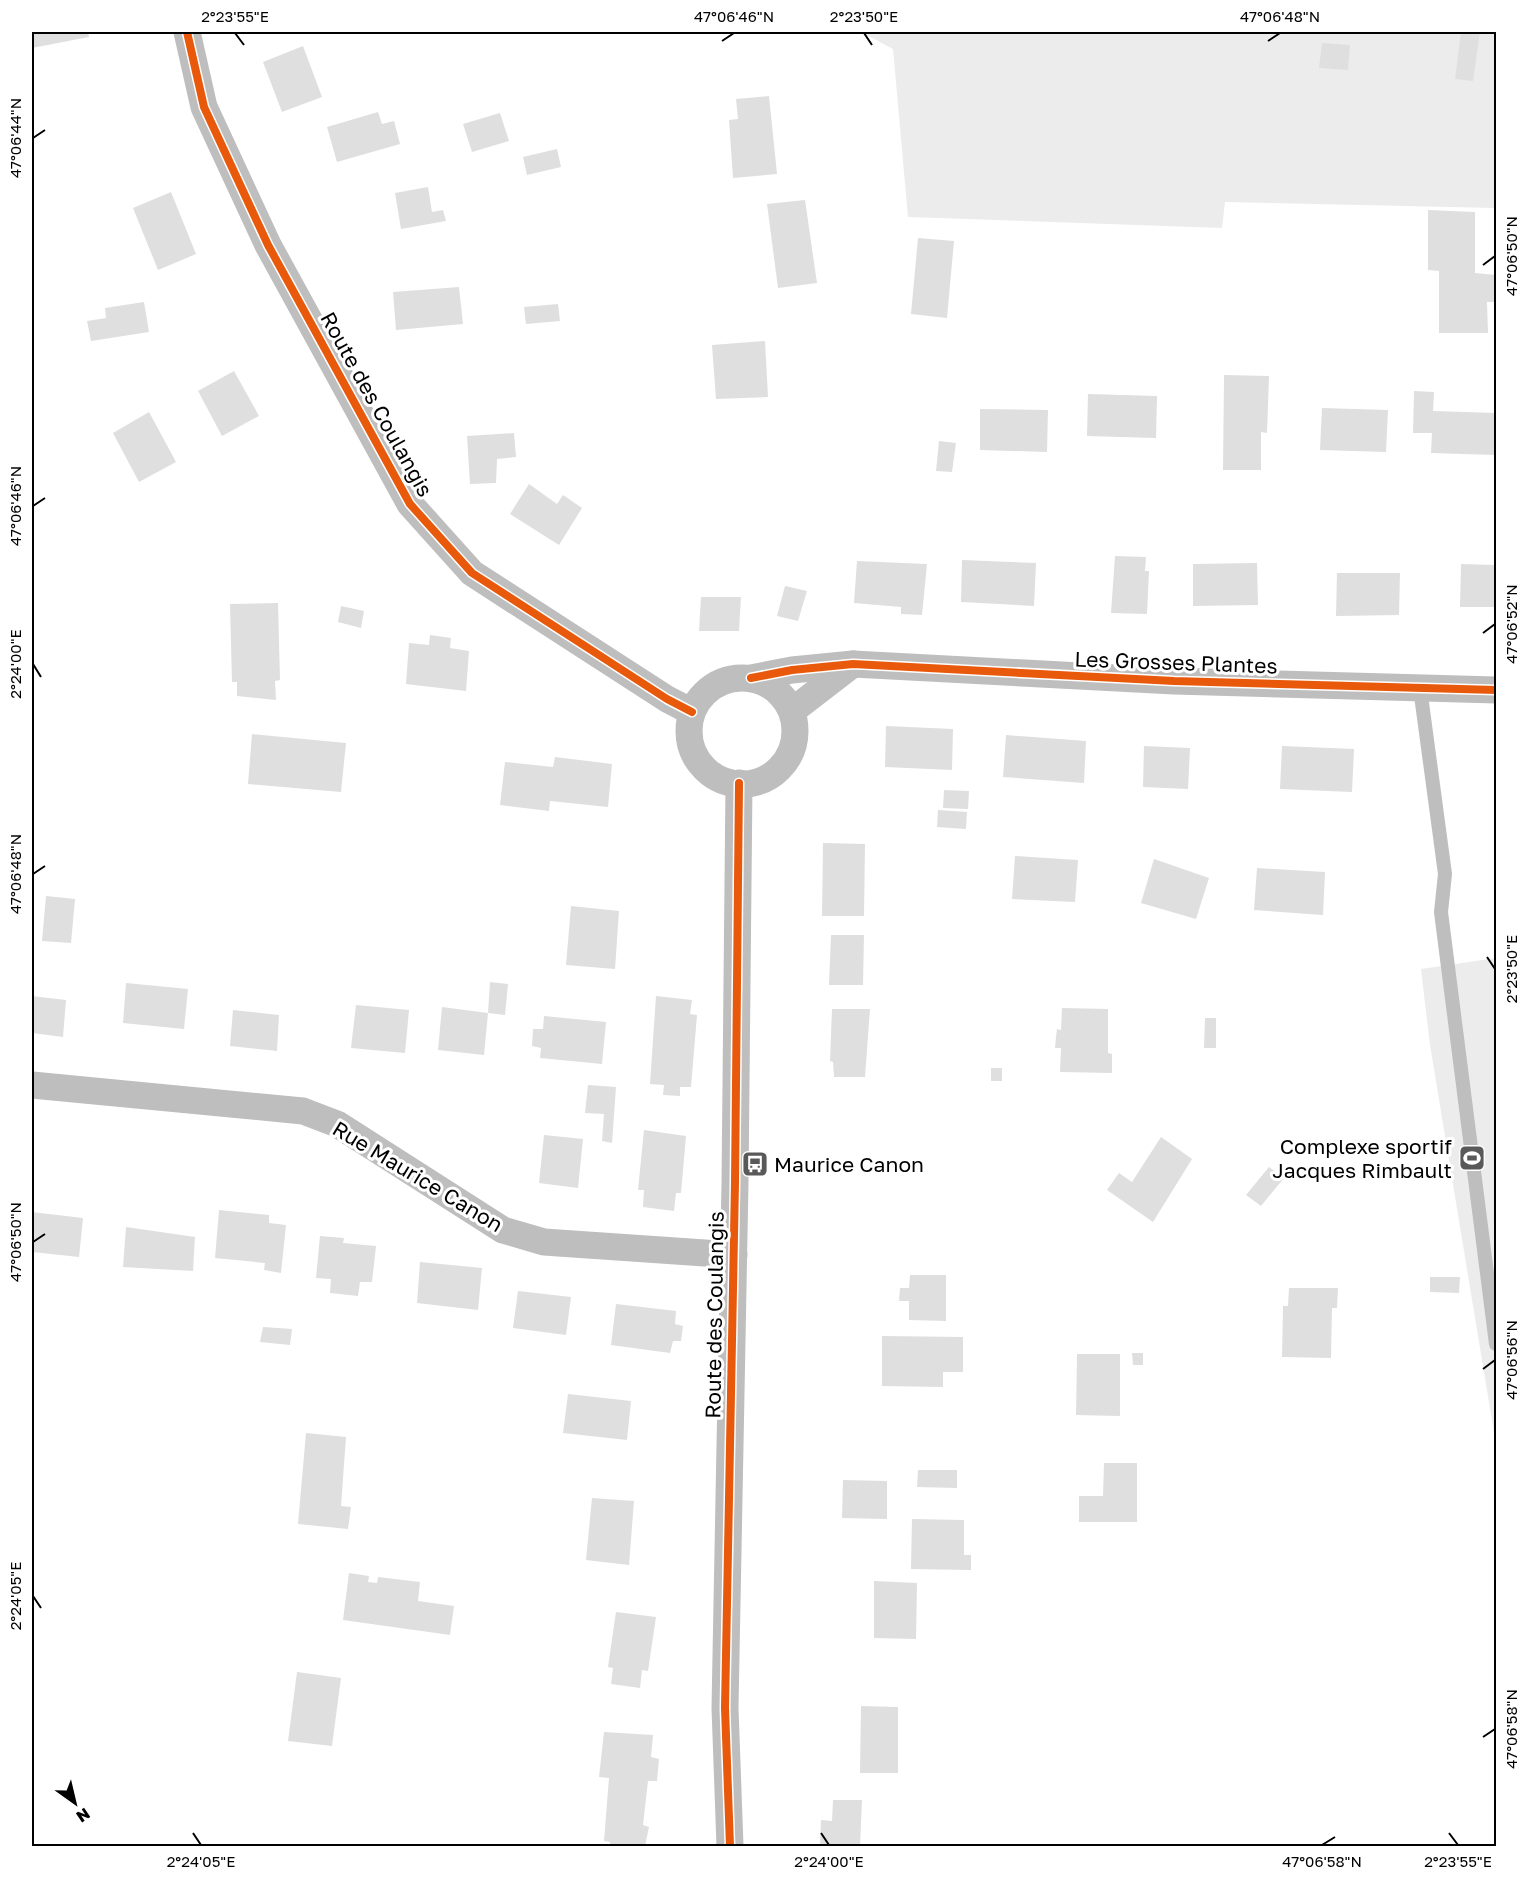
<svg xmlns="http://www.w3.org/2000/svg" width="1528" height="1878" font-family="'Golos Text',sans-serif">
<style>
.green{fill:#ececec}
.building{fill:#dfdfdf}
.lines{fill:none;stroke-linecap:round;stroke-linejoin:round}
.lane{stroke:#bebebe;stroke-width:14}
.street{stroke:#bebebe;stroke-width:27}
.cycleway-casing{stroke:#fff;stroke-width:11}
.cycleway{stroke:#e8590c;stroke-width:8}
.ticks{fill:none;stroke:#000;stroke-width:2}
.labels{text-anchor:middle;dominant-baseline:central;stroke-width:6;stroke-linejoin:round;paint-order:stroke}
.street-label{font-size:21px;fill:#000;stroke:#fff}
.poi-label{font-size:21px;fill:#000;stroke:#fff;text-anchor:end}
.neatline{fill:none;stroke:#000;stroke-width:2}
.ticks-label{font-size:15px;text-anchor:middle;fill:#000}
</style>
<rect width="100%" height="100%" fill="#fff"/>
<!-- green -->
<g class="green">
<polygon points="861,32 1496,32 1496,208 1225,202 1222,228 908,217 893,49"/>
<polygon points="1496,958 1496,1445 1430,1045 1421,969"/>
</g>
<!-- building -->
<g class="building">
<polygon points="32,32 88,32 89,37 32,48"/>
<polygon points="1461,32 1480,32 1473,81 1455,79"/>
<polygon points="1322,43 1350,45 1348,70 1319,68"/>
<polygon points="303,46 322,97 282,112 263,62"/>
<polygon points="769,96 777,174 733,178 729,120 738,119 736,99"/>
<polygon points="378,112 382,124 394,121 400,144 337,162 327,127"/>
<polygon points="500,113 509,141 472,152 463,124"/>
<polygon points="557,149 561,167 527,175 523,157"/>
<polygon points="428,187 432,212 443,210 446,221 401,229 395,193"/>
<polygon points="171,192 196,254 158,270 133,208"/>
<polygon points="805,200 817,283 778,288 767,204"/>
<polygon points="1428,210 1475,212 1475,273 1496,275 1496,302 1487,302 1488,333 1439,333 1439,271 1428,270"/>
<polygon points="918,238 954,241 947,318 911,314"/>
<polygon points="459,287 463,324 396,330 393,292"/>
<polygon points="144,302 149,332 91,341 87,321 106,318 105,308"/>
<polygon points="558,304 560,321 526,324 524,307"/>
<polygon points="765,341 768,397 716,399 712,345"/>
<polygon points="234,371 259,416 222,436 198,391"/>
<polygon points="1224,375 1269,376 1267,433 1261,432 1261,470 1223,470"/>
<polygon points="1414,391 1434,392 1433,411 1496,413 1496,455 1431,453 1432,433 1413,433"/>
<polygon points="1088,394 1157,396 1156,438 1087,436"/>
<polygon points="1322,408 1388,410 1386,452 1320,450"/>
<polygon points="980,409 1048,410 1047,452 980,450"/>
<polygon points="149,412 176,462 139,482 113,433"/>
<polygon points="514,433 516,457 497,459 496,483 470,484 467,436"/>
<polygon points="939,441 956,443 952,472 936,471"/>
<polygon points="529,484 557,504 563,495 582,508 559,545 510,514"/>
<polygon points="1115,556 1146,557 1145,571 1149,571 1147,614 1111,613"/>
<polygon points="962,560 1036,563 1034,606 961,602"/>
<polygon points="857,561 927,564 922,615 901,614 901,607 854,603"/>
<polygon points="1257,563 1258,605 1193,606 1193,564"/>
<polygon points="1461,564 1496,565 1496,607 1460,607"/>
<polygon points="1337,573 1400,573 1399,615 1336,616"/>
<polygon points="785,586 807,591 798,621 777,616"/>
<polygon points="701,597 741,597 739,631 699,631"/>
<polygon points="278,603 280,680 275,681 276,700 237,696 237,682 232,682 230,604"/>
<polygon points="341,606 364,611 361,628 338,622"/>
<polygon points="430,635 451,638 450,648 469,651 466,691 406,684 409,643 429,645"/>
<polygon points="886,726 953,729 952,770 885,767"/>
<polygon points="252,734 346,743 341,792 248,784"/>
<polygon points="1006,735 1086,741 1084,783 1003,777"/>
<polygon points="1144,746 1190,748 1188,789 1143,787"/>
<polygon points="1282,746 1354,749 1352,792 1280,789"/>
<polygon points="555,757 612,764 608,807 550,801 549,811 500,805 505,762 553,767"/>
<polygon points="944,790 969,791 968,809 943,808"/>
<polygon points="938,810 967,812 966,829 937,827"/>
<polygon points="823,843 865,844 864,916 822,916"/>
<polygon points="1015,856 1078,860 1075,902 1012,899"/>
<polygon points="1154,859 1209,878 1196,919 1141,903"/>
<polygon points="1257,868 1325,872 1323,915 1254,910"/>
<polygon points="46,896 75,899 71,943 42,941"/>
<polygon points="571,906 619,911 615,969 566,965"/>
<polygon points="831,935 864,935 863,985 829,985"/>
<polygon points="490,982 508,984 505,1015 488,1013"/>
<polygon points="126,983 188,989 184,1029 123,1023"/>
<polygon points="32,996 66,1000 63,1037 32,1033"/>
<polygon points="656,996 692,1000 690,1014 697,1015 691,1087 680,1087 680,1096 663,1095 664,1085 650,1084"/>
<polygon points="356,1005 409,1010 405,1053 351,1048"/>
<polygon points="442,1007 488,1013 484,1055 438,1050"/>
<polygon points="1062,1008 1108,1009 1108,1053 1112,1054 1112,1073 1060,1072 1061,1048 1055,1048 1056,1037 1057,1029 1061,1030"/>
<polygon points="832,1009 870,1009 865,1077 834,1077 833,1062 830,1061"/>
<polygon points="233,1010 279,1015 277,1051 230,1046"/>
<polygon points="544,1016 606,1022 602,1064 540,1058 541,1048 532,1046 533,1029 543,1029"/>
<polygon points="1205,1018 1216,1018 1216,1048 1204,1048"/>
<rect x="991" y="1068" width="11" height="13"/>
<polygon points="588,1085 616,1087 612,1143 602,1141 604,1114 585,1113"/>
<polygon points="644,1130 686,1136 681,1193 676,1193 674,1211 643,1207 644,1190 638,1190"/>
<polygon points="544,1135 583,1139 578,1188 539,1183"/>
<polygon points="1161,1137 1192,1159 1153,1222 1107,1190 1119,1173 1132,1182"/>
<polygon points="1269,1167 1284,1178 1261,1206 1246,1195"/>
<polygon points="219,1210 269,1215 269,1223 286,1225 281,1273 264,1270 265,1263 215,1258"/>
<polygon points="32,1212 83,1218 79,1257 32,1252"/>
<polygon points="126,1227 195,1237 193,1271 123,1267"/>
<polygon points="320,1236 344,1238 343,1243 376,1246 372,1282 360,1282 358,1296 330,1293 331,1279 316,1278"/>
<polygon points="420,1262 482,1268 478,1310 417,1303"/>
<polygon points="910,1275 946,1275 946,1321 909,1320 909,1301 899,1301 900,1288 909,1288"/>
<polygon points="1430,1277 1460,1277 1459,1293 1430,1292"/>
<polygon points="1289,1288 1338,1288 1337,1308 1332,1308 1331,1358 1282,1357 1283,1306 1288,1306"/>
<polygon points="518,1291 571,1297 566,1335 513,1328"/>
<polygon points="616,1304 676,1311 675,1324 683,1326 681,1341 673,1341 670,1353 611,1345"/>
<polygon points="263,1327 292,1329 290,1345 260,1342"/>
<polygon points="882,1336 963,1337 963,1372 943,1372 943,1387 882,1386"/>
<polygon points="1132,1353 1143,1353 1143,1365 1133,1365"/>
<polygon points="1077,1354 1120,1354 1120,1416 1076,1415"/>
<polygon points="568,1394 631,1401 627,1440 563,1433"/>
<polygon points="306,1433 346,1437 341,1506 351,1507 348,1529 298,1524"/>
<polygon points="1104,1463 1137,1463 1137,1522 1079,1522 1079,1496 1103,1496"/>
<polygon points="918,1470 957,1470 957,1488 917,1487"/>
<polygon points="843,1480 887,1481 887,1519 842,1518"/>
<polygon points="592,1498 634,1501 629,1565 586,1560"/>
<polygon points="912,1519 964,1520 964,1555 971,1555 971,1570 911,1569"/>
<polygon points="349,1573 369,1576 368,1582 377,1583 378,1577 420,1582 418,1601 454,1606 450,1635 343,1620"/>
<polygon points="874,1581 917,1583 916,1639 874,1638"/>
<polygon points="616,1612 656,1617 648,1671 642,1670 640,1688 611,1684 613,1668 608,1667"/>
<polygon points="297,1672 341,1678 332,1746 288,1741"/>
<polygon points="861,1706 898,1707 898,1773 860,1773"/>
<polygon points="604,1732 653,1735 651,1757 659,1759 657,1781 648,1781 643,1825 649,1827 645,1846 610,1846 610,1842 604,1841 609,1778 599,1777"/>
<polygon points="833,1800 862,1800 860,1846 820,1846 821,1820 832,1821"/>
</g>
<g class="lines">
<!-- lane -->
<polyline class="lane" points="1420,688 1445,874 1441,912 1496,1344"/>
<!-- street -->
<g class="street">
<polyline points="187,32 204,107 268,245 410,504 472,573 667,699 692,712"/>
<polyline points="751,678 792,670 853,664 1174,681 1496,690"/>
<circle cx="742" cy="731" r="53"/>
<polyline points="792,711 853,664"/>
<polyline points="32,1085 303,1111 337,1124 503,1230 544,1242 734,1255"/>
<polyline points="730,1846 725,1708 735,1183 739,783"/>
</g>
<defs>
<g id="cycleway">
<polyline points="187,32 204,107 268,245 410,504 472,573 667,699 692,712"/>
<polyline points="751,678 792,670 853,664 1174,681 1496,690"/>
<polyline points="730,1846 725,1708 735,1183 739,783"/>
</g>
</defs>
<!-- cycleway casing -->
<use href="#cycleway" class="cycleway-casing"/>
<!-- cycleway -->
<use href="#cycleway" class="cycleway"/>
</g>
<!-- ticks -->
<path class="ticks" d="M235,33l9,12M864,33l8,12M722,41l12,-8M1268,41l12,-8M33,138l12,-8M1483,265l12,-9M33,506l12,-8M1483,633l12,-9M33,664l8,13M33,874l12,-8M1487,957l8,12M33,1242l12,-8M1483,1369l12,-9M33,1596l8,12M1483,1737l12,-8M193,1833l8,12M821,1833l8,12M1449,1833l9,12M1322,1845l13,-8"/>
<!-- icons -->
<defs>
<symbol id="stadium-square" viewBox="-11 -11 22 22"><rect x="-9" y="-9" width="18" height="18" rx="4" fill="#595959" stroke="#fff"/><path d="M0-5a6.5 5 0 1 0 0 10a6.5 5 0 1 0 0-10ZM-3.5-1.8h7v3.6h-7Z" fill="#fff"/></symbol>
<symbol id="bus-square" viewBox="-11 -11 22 22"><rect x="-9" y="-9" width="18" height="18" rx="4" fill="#595959" stroke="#fff"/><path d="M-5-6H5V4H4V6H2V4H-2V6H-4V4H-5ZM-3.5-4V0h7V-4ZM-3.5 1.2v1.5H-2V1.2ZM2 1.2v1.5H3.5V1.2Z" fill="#fff"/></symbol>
</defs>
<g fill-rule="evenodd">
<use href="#stadium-square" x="1457" y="1143" width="30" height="30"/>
<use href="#bus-square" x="740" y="1149" width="30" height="30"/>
</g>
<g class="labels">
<!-- street labels -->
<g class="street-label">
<text transform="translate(377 404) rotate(61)">Route des Coulangis</text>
<text transform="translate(1176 662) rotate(2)">Les Grosses Plantes</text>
<text transform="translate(418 1176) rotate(31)">Rue Maurice Canon</text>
<text transform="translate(714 1315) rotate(-89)">Route des Coulangis</text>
</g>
<!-- poi labels -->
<g class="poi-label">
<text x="1452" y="1146">Complexe sportif<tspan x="1452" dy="24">Jacques Rimbault</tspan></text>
<text x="774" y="1164" text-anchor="start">Maurice Canon</text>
</g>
</g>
<!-- border -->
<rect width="1528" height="1878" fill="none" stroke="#ffffff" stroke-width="66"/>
<!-- north arrow -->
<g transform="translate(75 1803) rotate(146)" stroke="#ffffff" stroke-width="4.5" paint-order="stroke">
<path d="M0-4.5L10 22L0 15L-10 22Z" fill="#000000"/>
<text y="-9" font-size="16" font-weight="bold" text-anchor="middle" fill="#000000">N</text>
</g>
<rect x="33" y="33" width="1462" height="1812" class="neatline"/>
<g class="ticks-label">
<text x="235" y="22">2°23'55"E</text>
<text x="734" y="22">47°06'46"N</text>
<text x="864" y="22">2°23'50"E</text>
<text x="1280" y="22">47°06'48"N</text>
<text transform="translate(16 138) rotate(-90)" y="5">47°06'44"N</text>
<text transform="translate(1512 256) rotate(-90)" y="5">47°06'50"N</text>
<text transform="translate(16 506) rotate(-90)" y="5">47°06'46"N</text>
<text transform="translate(1512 624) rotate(-90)" y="5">47°06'52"N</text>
<text transform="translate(16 664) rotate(-90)" y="5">2°24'00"E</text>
<text transform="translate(16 874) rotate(-90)" y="5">47°06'48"N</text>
<text transform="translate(1512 969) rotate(-90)" y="5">2°23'50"E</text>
<text transform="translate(16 1242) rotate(-90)" y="5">47°06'50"N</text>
<text transform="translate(1512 1360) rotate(-90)" y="5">47°06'56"N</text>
<text transform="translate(16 1596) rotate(-90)" y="5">2°24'05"E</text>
<text transform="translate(1512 1729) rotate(-90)" y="5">47°06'58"N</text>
<text x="201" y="1867">2°24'05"E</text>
<text x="829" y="1867">2°24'00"E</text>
<text x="1322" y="1867">47°06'58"N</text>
<text x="1458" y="1867">2°23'55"E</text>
</g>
</svg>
